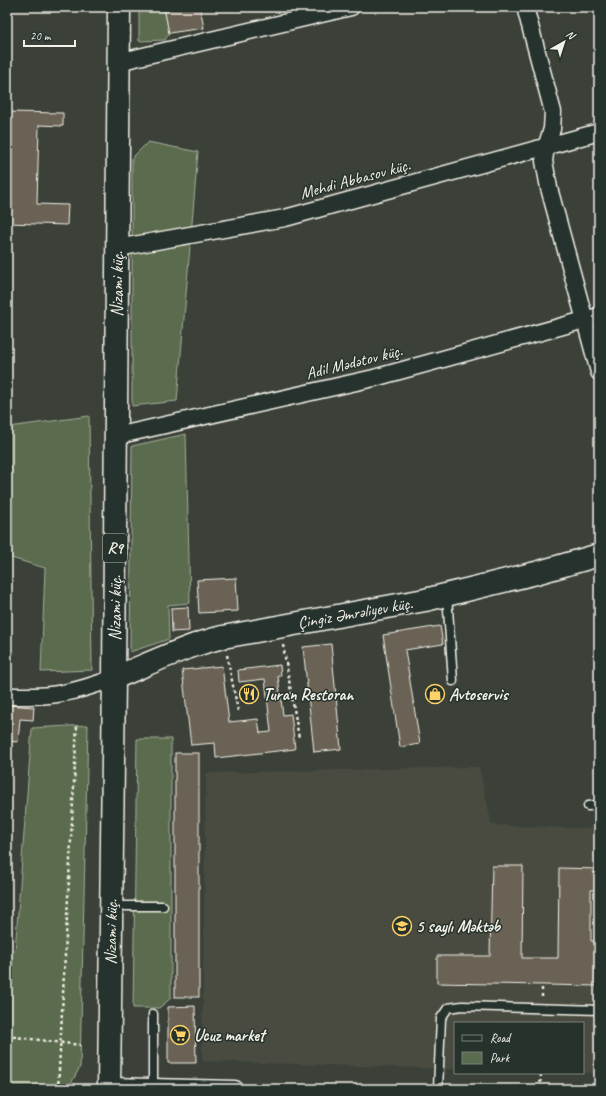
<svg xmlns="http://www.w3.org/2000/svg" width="606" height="1096" font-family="Caveat,sans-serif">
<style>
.built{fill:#494b41}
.green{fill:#5a6c4e;stroke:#a7ae9b}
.building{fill:#6b6254;stroke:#f4f1e8}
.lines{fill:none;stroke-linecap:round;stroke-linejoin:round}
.lane-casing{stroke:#f4f1e8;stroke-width:11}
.street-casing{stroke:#f4f1e8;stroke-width:19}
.secondary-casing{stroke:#f4f1e8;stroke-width:25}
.highway-casing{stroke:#f4f1e8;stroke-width:25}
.path{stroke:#f4f1e8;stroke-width:2.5;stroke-dasharray:3 3;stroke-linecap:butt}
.lane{stroke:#26332d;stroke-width:8}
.street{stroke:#26332d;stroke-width:16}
.secondary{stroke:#26332d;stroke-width:22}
.highway{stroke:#26332d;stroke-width:22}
.labels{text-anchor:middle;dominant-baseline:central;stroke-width:3;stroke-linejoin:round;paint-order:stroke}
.shield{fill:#26332d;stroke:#b6b8b0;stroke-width:1}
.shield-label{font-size:16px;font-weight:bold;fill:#f4f1e8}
.street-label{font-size:17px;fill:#f4f1e8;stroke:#26332d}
.poi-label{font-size:17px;font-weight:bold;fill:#f4f1e8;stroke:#26332d;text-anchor:start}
</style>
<rect width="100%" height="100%" fill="#3b4139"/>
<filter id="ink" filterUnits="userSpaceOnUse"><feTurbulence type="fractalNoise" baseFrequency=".025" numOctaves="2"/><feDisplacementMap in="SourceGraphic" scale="8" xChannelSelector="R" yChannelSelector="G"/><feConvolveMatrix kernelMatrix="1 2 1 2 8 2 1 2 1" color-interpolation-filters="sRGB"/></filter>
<g filter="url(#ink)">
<!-- built -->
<polygon class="built" points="479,767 492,825 599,829 599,1073 583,1073 583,1023 455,1023 455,1069 202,1061 206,773"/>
<!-- green -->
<g class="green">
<polygon points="139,7 164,7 169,33 165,40 139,41"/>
<polygon points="148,142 198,152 177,401 132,406 132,158"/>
<polygon points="89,416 92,670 41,672 45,568 8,557 9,427"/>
<polygon points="186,434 190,603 168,605 169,639 130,652 132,446"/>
<polygon points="88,725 80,1067 68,1089 7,1089 7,951 15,951 32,728"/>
<polygon points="137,739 171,739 171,998 159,1008 133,1008"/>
</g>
<!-- building -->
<g class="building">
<polygon points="164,7 200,7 204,28 169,33"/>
<polygon points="7,112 63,113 63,126 39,125 37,204 68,205 67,225 7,223"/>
<polygon points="236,578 238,611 199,613 197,580"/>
<polygon points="188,607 189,631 172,632 171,608"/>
<polygon points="440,626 443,644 405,650 420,744 400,747 383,635"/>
<polygon points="331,644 341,749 314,752 303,647"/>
<polygon points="280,665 281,676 278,676 283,715 291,714 295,749 216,758 215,743 191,745 182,670 222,666 229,722 258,719 260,733 271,732 265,679 239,682 238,670"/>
<polygon points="7,705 34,707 33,720 20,719 18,742 7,741"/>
<rect x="175" y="753" width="24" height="244"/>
<polygon points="492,866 523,866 522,958 558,958 559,868 599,869 599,890 591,890 591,941 599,941 599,986 437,983 437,956 490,956"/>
<polygon points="195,1006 196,1063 168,1063 168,1007"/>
</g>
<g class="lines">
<defs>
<g id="lane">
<polyline points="447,595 453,681"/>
<polyline points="588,806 599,805"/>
<polyline points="112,906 163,906"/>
<polyline points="153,1014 153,1086"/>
<polyline points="438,1089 441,1018 448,1008 462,1006 599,1010"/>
</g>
<g id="street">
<polyline points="525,7 553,112 552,129 546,147 544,161 549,188 599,372"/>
<polyline points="118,62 351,7"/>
<polyline points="117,248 285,218 599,132"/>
<polyline points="116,436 374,378 599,316"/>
<path d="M7,696c19,0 38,1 56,-3 18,-3 35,-9 51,-15"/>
<polyline points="109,1086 235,1089"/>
</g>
<path id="secondary" d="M114,678c37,-15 71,-32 109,-41l202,-37 111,-27 63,-18"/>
<polyline id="highway" points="109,1089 114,678 119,7"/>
</defs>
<!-- lane casing -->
<use href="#lane" class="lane-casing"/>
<!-- street casing -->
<use href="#street" class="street-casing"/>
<!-- secondary casing -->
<use href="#secondary" class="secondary-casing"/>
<!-- highway casing -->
<use href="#highway" class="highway-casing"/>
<!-- path -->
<g class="path">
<polyline points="283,645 299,738"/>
<polyline points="227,655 238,711"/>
<polyline points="542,997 542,985"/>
<polyline points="7,1036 80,1045"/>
<polyline points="58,1089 77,725"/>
<polyline points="540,1089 541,1073"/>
</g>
<!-- lane -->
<use href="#lane" class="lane"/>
<!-- street -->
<use href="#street" class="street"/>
<!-- secondary -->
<use href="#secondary" class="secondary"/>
<!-- highway -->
<use href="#highway" class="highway"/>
</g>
</g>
<!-- icons -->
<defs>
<symbol id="restaurant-ring" viewBox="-11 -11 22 22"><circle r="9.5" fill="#26332d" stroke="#ffd166" stroke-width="1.5"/><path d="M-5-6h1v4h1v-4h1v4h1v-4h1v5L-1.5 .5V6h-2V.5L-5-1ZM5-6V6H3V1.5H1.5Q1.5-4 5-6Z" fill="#ffd166"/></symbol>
<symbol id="shop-ring" viewBox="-11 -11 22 22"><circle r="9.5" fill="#26332d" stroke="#ffd166" stroke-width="1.5"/><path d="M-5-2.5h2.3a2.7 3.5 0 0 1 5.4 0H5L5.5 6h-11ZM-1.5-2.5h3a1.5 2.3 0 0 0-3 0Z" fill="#ffd166"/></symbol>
<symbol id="school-ring" viewBox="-11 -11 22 22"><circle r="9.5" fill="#26332d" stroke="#ffd166" stroke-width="1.5"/><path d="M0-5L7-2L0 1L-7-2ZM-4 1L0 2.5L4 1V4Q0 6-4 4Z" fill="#ffd166"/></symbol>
<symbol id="supermarket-ring" viewBox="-11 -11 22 22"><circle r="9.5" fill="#26332d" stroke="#ffd166" stroke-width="1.5"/><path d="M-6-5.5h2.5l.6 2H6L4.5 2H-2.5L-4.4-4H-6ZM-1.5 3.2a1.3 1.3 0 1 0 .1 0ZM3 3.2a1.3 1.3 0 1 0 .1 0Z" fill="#ffd166"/></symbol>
</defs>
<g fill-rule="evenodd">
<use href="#restaurant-ring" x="238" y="683" width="22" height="22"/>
<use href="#shop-ring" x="424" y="683" width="22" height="22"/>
<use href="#school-ring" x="391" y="915" width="22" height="22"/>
<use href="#supermarket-ring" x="169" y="1024" width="22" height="22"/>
</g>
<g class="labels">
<!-- shield labels -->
<rect class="shield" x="103" y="534" width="24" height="28" rx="3"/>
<g class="shield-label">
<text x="115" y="548">R9</text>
</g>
<!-- street labels -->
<g class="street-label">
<text transform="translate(355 179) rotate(-15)">Mehdi Abbasov küç.</text>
<text transform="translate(117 284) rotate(-90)">Nizami küç.</text>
<text transform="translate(354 362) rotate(-14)">Adil Mədətov küç.</text>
<text transform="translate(115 608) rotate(-90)">Nizami küç.</text>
<text transform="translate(355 613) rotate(-10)">Çingiz Əmrəliyev küç.</text>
<text transform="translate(111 932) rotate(-89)">Nizami küç.</text>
</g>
<!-- poi labels -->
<g class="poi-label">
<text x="263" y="694">Turan Restoran</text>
<text x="449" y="694">Avtoservis</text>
<text x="416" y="926">5 saylı Məktəb</text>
<text x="194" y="1035">Ucuz market</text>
</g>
</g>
<!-- margin -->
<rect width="606" height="1096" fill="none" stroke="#26332d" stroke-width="24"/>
<rect x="12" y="12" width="582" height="1072" fill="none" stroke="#f4f1e8" stroke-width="1.5" filter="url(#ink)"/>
<!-- legend -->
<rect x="454" y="1022" width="130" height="52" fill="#26332d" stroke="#787f78"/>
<rect x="462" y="1035" width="20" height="6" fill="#26332d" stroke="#787f78"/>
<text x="490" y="1042" font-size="12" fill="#f4f1e8">Road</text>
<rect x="462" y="1052" width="20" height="12" fill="#5a6c4e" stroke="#787f78"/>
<text x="490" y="1062" font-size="12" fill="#f4f1e8">Park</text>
<!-- north arrow -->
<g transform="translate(564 42) rotate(39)" stroke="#26332d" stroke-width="3" paint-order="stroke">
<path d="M0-3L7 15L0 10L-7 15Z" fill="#f4f1e8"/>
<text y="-6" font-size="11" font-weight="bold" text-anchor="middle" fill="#f4f1e8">N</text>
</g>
<!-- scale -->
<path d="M24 40v6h51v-6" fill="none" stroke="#f4f1e8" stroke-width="2"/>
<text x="30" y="40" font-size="12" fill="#f4f1e8" stroke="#26332d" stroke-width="3" paint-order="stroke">20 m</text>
</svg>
